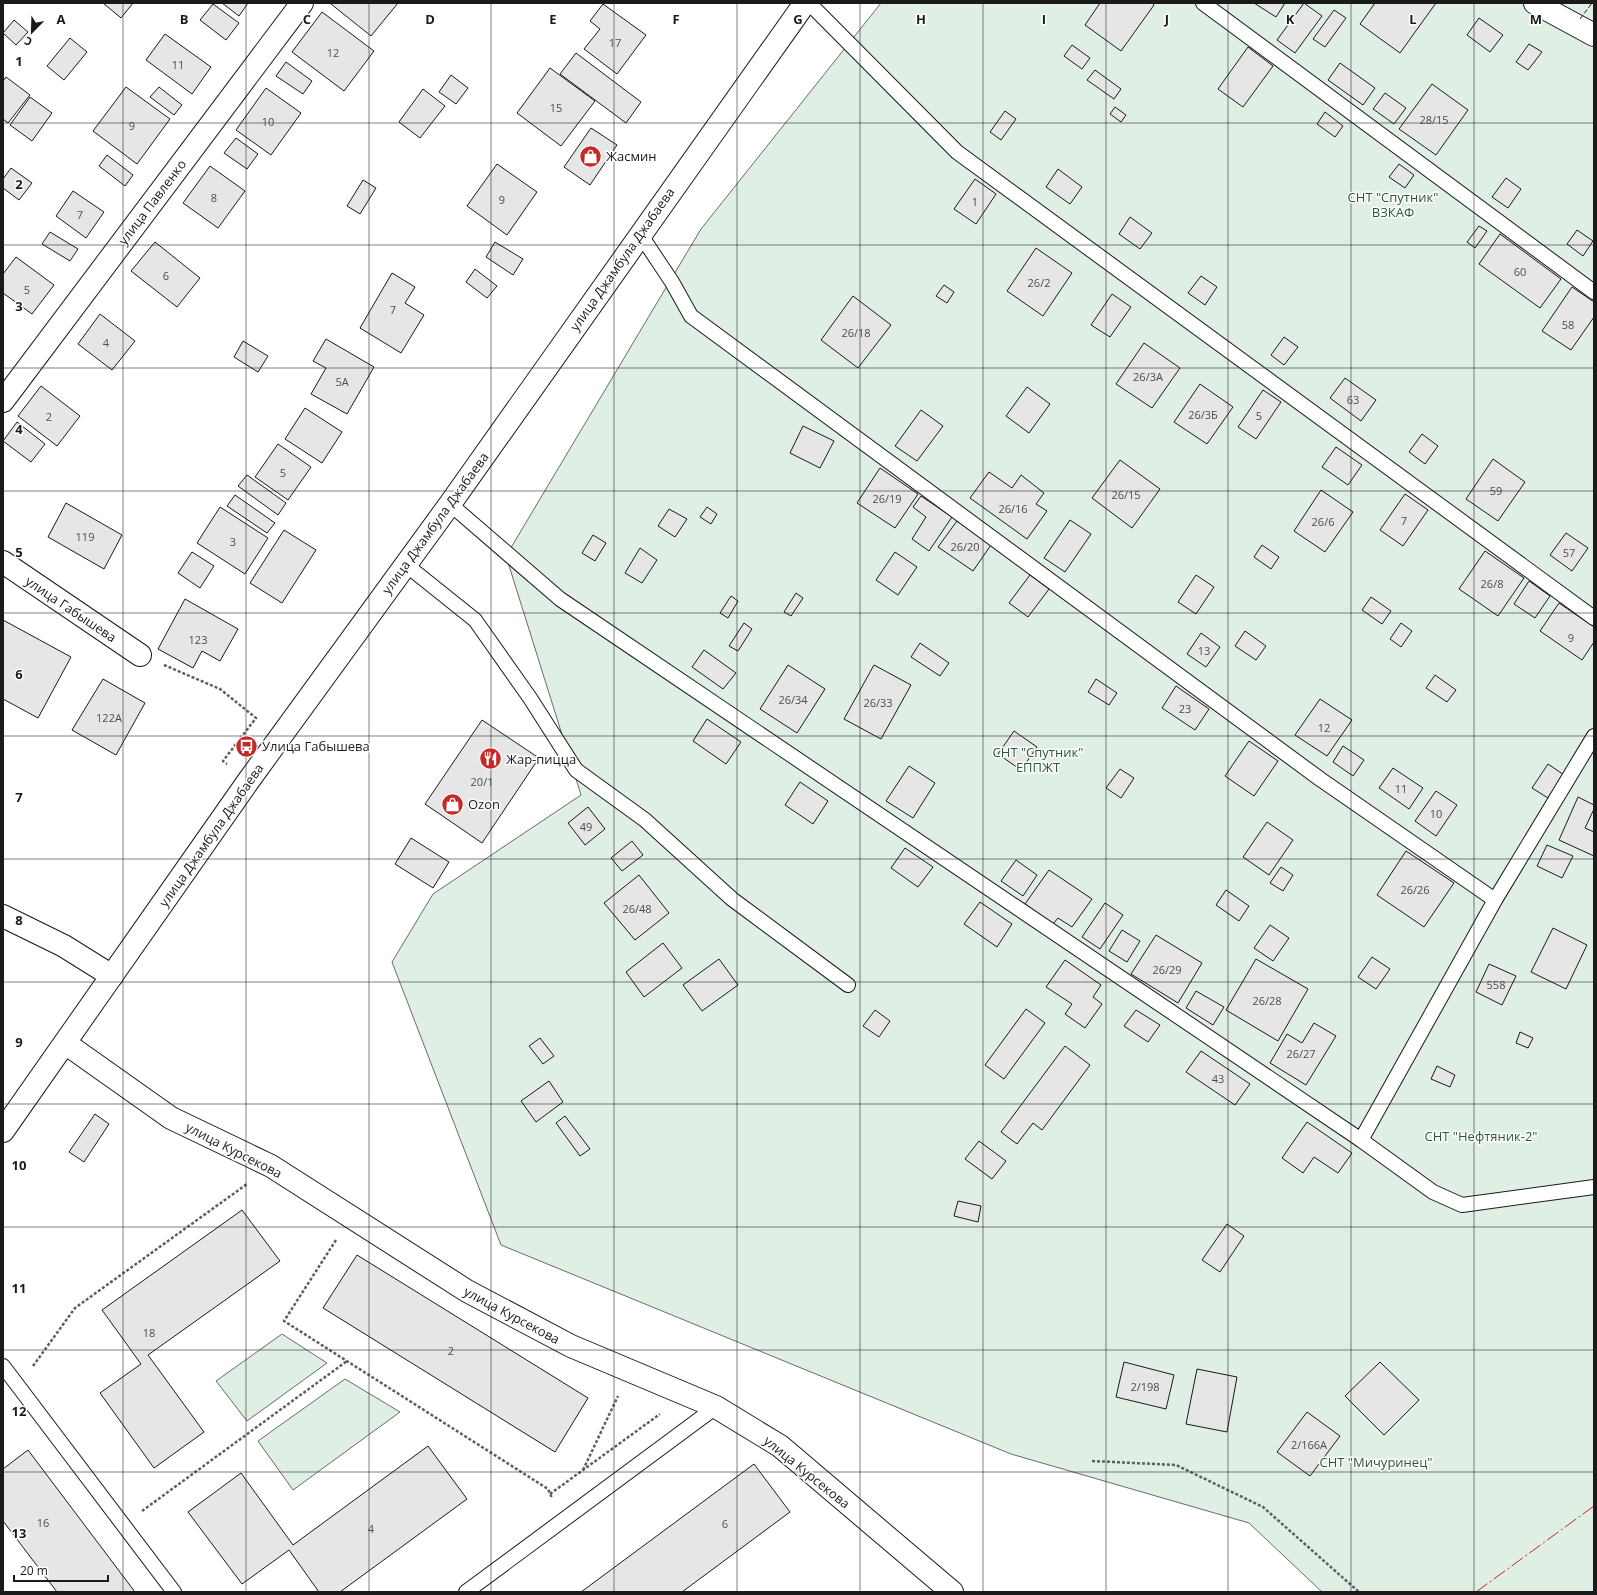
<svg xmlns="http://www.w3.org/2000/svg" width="1597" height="1595" font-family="'Open Sans',sans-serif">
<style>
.green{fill:#e0efe3;stroke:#6a6a6a}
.building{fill:#e6e6e6;stroke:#1a1a1a}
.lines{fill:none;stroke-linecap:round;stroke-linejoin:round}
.lane-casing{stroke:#1a1a1a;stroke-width:16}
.street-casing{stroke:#1a1a1a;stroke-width:24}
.secondary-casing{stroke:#1a1a1a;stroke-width:24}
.path{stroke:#5f5f5f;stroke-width:2.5;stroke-dasharray:3 2;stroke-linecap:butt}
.lane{stroke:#fff;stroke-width:14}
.street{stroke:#fff;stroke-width:22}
.secondary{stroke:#fff;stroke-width:22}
.fence{stroke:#1a1a1a;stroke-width:1;stroke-dasharray:5 2;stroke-linecap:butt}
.power{stroke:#c62828;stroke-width:1;stroke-dasharray:14 3 2 3;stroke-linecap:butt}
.grid{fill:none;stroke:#1a1a1a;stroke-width:1;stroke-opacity:0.55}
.labels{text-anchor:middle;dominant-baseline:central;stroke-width:3;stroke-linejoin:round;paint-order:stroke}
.number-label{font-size:11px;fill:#4d4d4d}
.poi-label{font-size:13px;fill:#1a1a1a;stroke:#fff;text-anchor:start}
.park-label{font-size:13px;fill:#2b5a34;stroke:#fff}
.street-label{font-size:13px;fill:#1a1a1a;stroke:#fff}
.grid-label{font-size:13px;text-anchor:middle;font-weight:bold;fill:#1a1a1a;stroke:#fff;stroke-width:3;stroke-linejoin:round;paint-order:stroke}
</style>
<rect width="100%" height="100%" fill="#fff"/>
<!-- green -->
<g class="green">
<polygon points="881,3 1594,3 1594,1592 1322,1592 1249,1523 1011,1454 501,1245 392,962 433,894 581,795 506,556 701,229"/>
<polygon points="282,1334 327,1363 247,1421 216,1381"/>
<polygon points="345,1379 400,1412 293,1490 258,1441"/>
</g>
<!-- building -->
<g class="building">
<polygon points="103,3 133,3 121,18"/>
<polygon points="222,3 248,3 239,16"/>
<polygon points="332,3 398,3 371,36 331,4"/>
<polygon points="1100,3 1152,3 1154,5 1121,51 1085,25"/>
<polygon points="1254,3 1285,3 1276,17"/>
<polygon points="1304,3 1322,16 1295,53 1277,40"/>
<polygon points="1375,3 1436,3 1400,53 1360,24"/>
<polygon points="213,4 239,23 226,40 200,20"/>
<polygon points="603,4 646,35 617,74 584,49 600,29 590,21"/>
<polygon points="1334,10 1346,18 1325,47 1313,39"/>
<polygon points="322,12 374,51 344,91 292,52"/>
<polygon points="1479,18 1503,35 1490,52 1467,35"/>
<polygon points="14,20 28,32 16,45 3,33"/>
<polygon points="165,34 211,67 192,94 146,60"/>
<polygon points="70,38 87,52 64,80 47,66"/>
<polygon points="1529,44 1542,52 1528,70 1516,62"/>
<polygon points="1072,45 1090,58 1082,69 1064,56"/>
<polygon points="1248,47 1273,66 1243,107 1218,89"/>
<polygon points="576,53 641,102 626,123 560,74"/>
<polygon points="286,62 312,81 303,94 276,76"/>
<polygon points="1340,63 1375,88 1363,105 1328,80"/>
<polygon points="550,68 595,101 561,146 517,113"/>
<polygon points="1095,70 1121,89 1114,99 1087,80"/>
<polygon points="451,75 468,88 456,104 439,92"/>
<polygon points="6,77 30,95 8,123 3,119 3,81"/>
<polygon points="1432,84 1468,110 1436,155 1399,129"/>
<polygon points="126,87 170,119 137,164 93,131"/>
<polygon points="159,87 182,105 174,115 150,97"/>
<polygon points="266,88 301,113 271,155 236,130"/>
<polygon points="423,89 445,106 420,138 399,122"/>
<polygon points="1385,93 1406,108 1394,124 1373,109"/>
<polygon points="30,97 52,113 32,141 10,125"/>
<polygon points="1115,107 1126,115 1121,122 1110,114"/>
<polygon points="1005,111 1016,119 1001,140 990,132"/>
<polygon points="1325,112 1343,126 1335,137 1317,124"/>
<polygon points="591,128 617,145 590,185 564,167"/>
<polygon points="236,138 258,154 247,169 224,153"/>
<polygon points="107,155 133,175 125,186 99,166"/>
<polygon points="497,164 537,192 507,235 467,206"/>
<polygon points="1399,164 1414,175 1405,188 1389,177"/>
<polygon points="210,166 245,191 218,228 183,203"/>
<polygon points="11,168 32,183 19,200 3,188 3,179"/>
<polygon points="1058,169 1082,187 1070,204 1046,187"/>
<polygon points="1506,178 1521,189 1508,208 1492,197"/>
<polygon points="975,179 996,194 976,224 954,209"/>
<polygon points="363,180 376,188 360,214 347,206"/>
<polygon points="73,191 104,212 86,238 56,216"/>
<polygon points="1130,217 1152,233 1140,249 1119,234"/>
<polygon points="1479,226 1487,231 1475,248 1467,242"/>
<polygon points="1577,230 1593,241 1583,256 1567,244"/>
<polygon points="50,232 78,249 70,261 42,244"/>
<polygon points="1500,234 1561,279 1540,308 1479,264"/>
<polygon points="155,242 200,278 177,307 131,271"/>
<polygon points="495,242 523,259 513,275 486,257"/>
<polygon points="1036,248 1072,273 1043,316 1007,291"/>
<polygon points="16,257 54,285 32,314 3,293 3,274"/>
<polygon points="475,269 497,286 487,298 466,282"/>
<polygon points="392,273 415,287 405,303 424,315 401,353 360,328"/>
<polygon points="1201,276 1217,287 1205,305 1188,293"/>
<polygon points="944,285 954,292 947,303 936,296"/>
<polygon points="1572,287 1594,302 1594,317 1571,350 1542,331"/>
<polygon points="1112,294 1131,307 1110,337 1091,325"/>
<polygon points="853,296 891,325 858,368 821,340"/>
<polygon points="100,314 135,341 112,370 78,344"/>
<polygon points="1284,337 1298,347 1284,365 1271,355"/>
<polygon points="326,339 374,367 347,414 311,394 326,368 313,361"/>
<polygon points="243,341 268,356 258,372 234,357"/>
<polygon points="1144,343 1180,368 1152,408 1116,384"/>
<polygon points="1345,378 1376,400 1361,421 1330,398"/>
<polygon points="1200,384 1233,407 1207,444 1174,422"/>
<polygon points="41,386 80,416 57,446 18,416"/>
<polygon points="1027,387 1050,404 1029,433 1006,416"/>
<polygon points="1263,390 1281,402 1256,439 1238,427"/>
<polygon points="305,408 342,432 322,463 285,439"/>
<polygon points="921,410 943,426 917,461 895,446"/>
<polygon points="17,422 45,444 31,462 3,441"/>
<polygon points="803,426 834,441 820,468 790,453"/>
<polygon points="1422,434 1438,446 1425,464 1409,452"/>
<polygon points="278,444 311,467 288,500 255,477"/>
<polygon points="1336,447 1362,465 1348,485 1322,467"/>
<polygon points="1493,459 1525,482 1498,521 1466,499"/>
<polygon points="1120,460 1160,489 1132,528 1092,498"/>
<polygon points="880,468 918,494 895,528 857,503"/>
<polygon points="989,472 1012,488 1021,475 1044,493 1036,504 1047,511 1027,539 970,498"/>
<polygon points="247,475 286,503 278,515 238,486"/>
<polygon points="1321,490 1353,512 1325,552 1294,531"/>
<polygon points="1405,494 1428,510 1403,546 1380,530"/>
<polygon points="235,495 275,523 267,533 227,506"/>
<polygon points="921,496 952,517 929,551 912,539 926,517 913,507"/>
<polygon points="66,503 122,535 104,569 48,537"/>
<polygon points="220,507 268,538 245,574 197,543"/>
<polygon points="707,507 717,514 711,524 700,517"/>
<polygon points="669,509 687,519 675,537 658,526"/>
<polygon points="1070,520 1091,534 1065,572 1044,558"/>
<polygon points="957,521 991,545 973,571 938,547"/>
<polygon points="284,530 316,550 282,603 250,583"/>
<polygon points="1566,533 1588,548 1572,571 1550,555"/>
<polygon points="593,535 606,543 595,561 582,553"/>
<polygon points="1262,545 1279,557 1271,569 1254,557"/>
<polygon points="640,548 657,560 642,583 625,573"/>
<polygon points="1485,551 1524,578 1498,616 1459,589"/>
<polygon points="192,552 214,566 200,588 178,573"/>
<polygon points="895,552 917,567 898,595 876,580"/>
<polygon points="1030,575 1049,589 1028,617 1009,603"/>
<polygon points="1196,575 1214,587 1196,614 1178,602"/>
<polygon points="1529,581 1550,596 1535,618 1514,604"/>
<polygon points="796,593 803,598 791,616 784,612"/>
<polygon points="731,596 738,601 728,618 720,613"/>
<polygon points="1371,597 1391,611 1382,624 1362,610"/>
<polygon points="185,599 238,629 220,661 202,651 193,668 158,649"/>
<polygon points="1559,603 1594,627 1594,642 1582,660 1540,631"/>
<polygon points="3,620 71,657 38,718 3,699"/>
<polygon points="744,623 752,629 738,651 729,646"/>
<polygon points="1401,623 1412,631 1401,647 1390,639"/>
<polygon points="1245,631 1266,646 1256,660 1235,646"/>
<polygon points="1201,633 1220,647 1206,667 1187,654"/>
<polygon points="920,643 949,663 940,676 911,657"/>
<polygon points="704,650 736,673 723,689 692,667"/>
<polygon points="788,665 825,689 797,733 760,709"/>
<polygon points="874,665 911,685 881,739 844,719"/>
<polygon points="1435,675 1456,690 1447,702 1426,688"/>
<polygon points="103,679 145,703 116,755 72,730"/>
<polygon points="1096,679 1117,693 1109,705 1088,692"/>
<polygon points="1176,686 1209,709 1195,730 1162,708"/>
<polygon points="1320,699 1352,720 1327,756 1295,735"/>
<polygon points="707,719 741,742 726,764 693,741"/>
<polygon points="482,720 539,758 482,843 425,804"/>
<polygon points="1014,731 1037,747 1021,770 998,754"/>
<polygon points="1249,741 1278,761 1254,796 1225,776"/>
<polygon points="1343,746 1364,760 1353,776 1333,762"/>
<polygon points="1548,764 1564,775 1548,798 1532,788"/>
<polygon points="909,766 935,783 913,818 886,801"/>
<polygon points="1393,768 1423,788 1409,809 1379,788"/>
<polygon points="1120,769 1134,778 1121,798 1106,788"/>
<polygon points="800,782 828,801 813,824 785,805"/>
<polygon points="1436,791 1457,805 1436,836 1415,821"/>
<polygon points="1578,797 1594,805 1594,809 1585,828 1594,832 1594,856 1559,840"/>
<polygon points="588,807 605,829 585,845 568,823"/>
<polygon points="1267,822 1293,840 1269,875 1243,857"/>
<polygon points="411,838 449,862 433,888 395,864"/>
<polygon points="632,841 643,855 622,871 611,858"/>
<polygon points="1547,845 1573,856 1562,878 1537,866"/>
<polygon points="905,848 933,867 918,887 891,868"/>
<polygon points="1406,851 1454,883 1424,927 1377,895"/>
<polygon points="1016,860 1037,875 1023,896 1001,881"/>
<polygon points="1281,867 1293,875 1283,891 1270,883"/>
<polygon points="1049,870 1092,899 1072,927 1058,918 1053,924 1025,904"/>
<polygon points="639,875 669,913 635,940 604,903"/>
<polygon points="1226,890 1249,906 1239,921 1216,905"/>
<polygon points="980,902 1012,924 997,947 964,924"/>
<polygon points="1105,903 1123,915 1100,949 1082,937"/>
<polygon points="1270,925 1289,938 1273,961 1254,948"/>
<polygon points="1553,928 1587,945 1566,989 1531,972"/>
<polygon points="1122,930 1140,941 1127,962 1109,951"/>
<polygon points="1156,935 1202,963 1178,1003 1131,974"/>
<polygon points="663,943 682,968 644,997 626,972"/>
<polygon points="1372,957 1390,969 1376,989 1358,977"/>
<polygon points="719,959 738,985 702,1011 683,985"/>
<polygon points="1256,959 1308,989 1278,1041 1226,1010"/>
<polygon points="1065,960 1101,985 1093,997 1102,1004 1085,1028 1065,1014 1072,1004 1046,987"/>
<polygon points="1489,964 1516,976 1502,1005 1476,992"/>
<polygon points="1196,991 1224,1007 1213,1025 1186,1008"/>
<polygon points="1026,1009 1045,1023 1004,1079 985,1065"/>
<polygon points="875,1010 890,1021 879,1037 863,1026"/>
<polygon points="1136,1010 1160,1025 1148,1042 1124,1026"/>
<polygon points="1314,1023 1336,1036 1306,1085 1270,1063 1287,1034 1302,1043"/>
<polygon points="1520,1032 1533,1038 1528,1048 1516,1043"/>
<polygon points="540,1038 554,1056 543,1064 529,1046"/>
<polygon points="1065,1046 1090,1065 1042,1130 1033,1123 1017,1144 1001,1132"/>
<polygon points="1201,1051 1250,1084 1235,1105 1186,1072"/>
<polygon points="1437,1066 1455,1075 1450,1087 1431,1079"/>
<polygon points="549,1081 563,1102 536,1122 521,1101"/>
<polygon points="95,1114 109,1124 84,1162 69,1152"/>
<polygon points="565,1116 590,1149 580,1156 556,1123"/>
<polygon points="1307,1122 1352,1153 1338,1173 1314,1157 1303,1173 1282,1158"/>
<polygon points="979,1141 1006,1161 992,1179 965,1159"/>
<polygon points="958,1201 981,1206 978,1222 954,1216"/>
<polygon points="242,1210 280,1261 148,1355 204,1432 154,1468 100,1393 141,1364 102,1310"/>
<polygon points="1227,1224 1244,1236 1220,1272 1202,1260"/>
<polygon points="357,1255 588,1398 555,1452 323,1308"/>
<polygon points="1124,1362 1174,1375 1166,1409 1116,1397"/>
<polygon points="1380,1362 1419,1400 1384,1435 1345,1396"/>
<polygon points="1197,1369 1237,1377 1227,1432 1186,1424"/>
<polygon points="1307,1412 1340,1436 1310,1476 1277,1452"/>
<polygon points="428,1446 467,1499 340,1592 319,1592 289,1550 242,1584 188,1512 241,1473 293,1545"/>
<polygon points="28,1450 135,1592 57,1592 3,1521 3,1469"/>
<polygon points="754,1464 790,1512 682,1592 581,1592"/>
</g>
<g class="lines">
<defs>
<g id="lane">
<polyline points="809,3 957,152 1594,618"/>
<polyline points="1203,3 1594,292"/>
<polyline points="640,234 672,282 691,316 1320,779 1495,900"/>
<polyline points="450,504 560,599 1361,1140 1433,1192 1462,1205 1594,1187"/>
<polyline points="405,564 475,620 530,698 576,770 645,820 732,899 848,985"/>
<polyline points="1361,1140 1495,900 1594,736"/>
<polyline points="3,1366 174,1592"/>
<polyline points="466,1592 716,1407"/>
</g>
<g id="street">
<polyline points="1535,3 1594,35"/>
<polyline points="3,401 302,3"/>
<polyline points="3,562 140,655"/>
<polyline points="3,916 64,946 112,976"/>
<polyline points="65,1043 171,1118 271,1166 467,1291 571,1346 716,1407 780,1446 952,1592"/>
</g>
<polyline id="secondary" points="3,1131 249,780 450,504 805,3"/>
</defs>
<!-- lane casing -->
<use href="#lane" class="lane-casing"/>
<!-- street casing -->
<use href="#street" class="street-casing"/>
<!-- secondary casing -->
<use href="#secondary" class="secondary-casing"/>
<!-- path -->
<g class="path">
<polyline points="164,665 220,689 256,718 223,761 227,764"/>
<polyline points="336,1240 284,1321 548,1489 552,1498"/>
<polyline points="33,1366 75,1308 247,1184"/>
<polyline points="1092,1461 1176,1465 1263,1507 1359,1592"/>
<polyline points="583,1470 618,1396"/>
<polyline points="550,1494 660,1414"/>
<polyline points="142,1511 347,1361"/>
</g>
<!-- lane -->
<use href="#lane" class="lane"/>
<!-- street -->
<use href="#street" class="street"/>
<!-- secondary -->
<use href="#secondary" class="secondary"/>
<!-- fence -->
<polyline class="fence" points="1580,19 1592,3"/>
<!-- power -->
<polyline class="power" points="1476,1592 1594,1506"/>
</g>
<!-- grid -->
<path class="grid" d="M123,3v1589M246,3v1589M369,3v1589M491,3v1589M614,3v1589M737,3v1589M860,3v1589M983,3v1589M1106,3v1589M1228,3v1589M1351,3v1589M1474,3v1589M3,123h1591M3,245h1591M3,368h1591M3,491h1591M3,613h1591M3,736h1591M3,859h1591M3,982h1591M3,1104h1591M3,1227h1591M3,1350h1591M3,1472h1591"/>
<!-- icons -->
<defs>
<symbol id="shop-disc" viewBox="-11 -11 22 22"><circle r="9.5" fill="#c62828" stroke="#fff"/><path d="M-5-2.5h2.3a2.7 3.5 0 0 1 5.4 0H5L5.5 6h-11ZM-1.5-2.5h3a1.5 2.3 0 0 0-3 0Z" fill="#fff"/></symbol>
<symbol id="bus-disc" viewBox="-11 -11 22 22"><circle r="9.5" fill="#c62828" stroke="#fff"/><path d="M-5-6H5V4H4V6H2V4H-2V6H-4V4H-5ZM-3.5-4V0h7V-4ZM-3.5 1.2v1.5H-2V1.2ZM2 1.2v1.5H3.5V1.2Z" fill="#fff"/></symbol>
<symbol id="restaurant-disc" viewBox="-11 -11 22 22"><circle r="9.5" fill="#c62828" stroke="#fff"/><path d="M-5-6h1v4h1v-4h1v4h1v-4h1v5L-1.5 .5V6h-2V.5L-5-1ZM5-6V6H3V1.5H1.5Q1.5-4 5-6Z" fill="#fff"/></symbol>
</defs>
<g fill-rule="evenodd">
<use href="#shop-disc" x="578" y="144" width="25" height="25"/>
<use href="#bus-disc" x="234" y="734" width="25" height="25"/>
<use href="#restaurant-disc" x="478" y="746" width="25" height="25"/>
<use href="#shop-disc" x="440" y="792" width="25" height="25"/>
</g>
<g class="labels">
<!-- number labels -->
<g class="number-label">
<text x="615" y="42">17</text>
<text x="333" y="52">12</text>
<text x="178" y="64">11</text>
<text x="556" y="107">15</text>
<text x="1434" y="119">28/15</text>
<text x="268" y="121">10</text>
<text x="132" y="125">9</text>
<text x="214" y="197">8</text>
<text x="502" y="199">9</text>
<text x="975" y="201">1</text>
<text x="80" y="214">7</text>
<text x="1520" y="271">60</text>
<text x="166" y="275">6</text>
<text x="1039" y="282">26/2</text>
<text x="27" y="289">5</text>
<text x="393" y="309">7</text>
<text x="1568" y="324">58</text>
<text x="856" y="332">26/18</text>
<text x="106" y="342">4</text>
<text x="1148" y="376">26/3А</text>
<text x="342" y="381">5А</text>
<text x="1353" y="399">63</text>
<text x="1203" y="414">26/3Б</text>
<text x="1259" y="415">5</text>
<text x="49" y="416">2</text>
<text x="283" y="472">5</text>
<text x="1496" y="490">59</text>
<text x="1126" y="494">26/15</text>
<text x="887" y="498">26/19</text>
<text x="1013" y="508">26/16</text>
<text x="1404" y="520">7</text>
<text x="1323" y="521">26/6</text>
<text x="85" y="536">119</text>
<text x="233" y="541">3</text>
<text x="965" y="546">26/20</text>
<text x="1569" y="552">57</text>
<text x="1492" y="583">26/8</text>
<text x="1571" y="637">9</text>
<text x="198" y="639">123</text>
<text x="1204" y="650">13</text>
<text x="793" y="699">26/34</text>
<text x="878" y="702">26/33</text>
<text x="1185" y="708">23</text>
<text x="109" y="717">122А</text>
<text x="1324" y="727">12</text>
<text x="482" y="781">20/1</text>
<text x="1401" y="788">11</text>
<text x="1436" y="813">10</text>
<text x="586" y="826">49</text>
<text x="1415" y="889">26/26</text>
<text x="637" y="908">26/48</text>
<text x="1167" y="969">26/29</text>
<text x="1496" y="984">558</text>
<text x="1267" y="1000">26/28</text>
<text x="1301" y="1053">26/27</text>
<text x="1218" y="1078">43</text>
<text x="149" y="1332">18</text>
<text x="451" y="1350">2</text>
<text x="1145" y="1386">2/198</text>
<text x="1309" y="1444">2/166А</text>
<text x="43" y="1522">16</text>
<text x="725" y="1523">6</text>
<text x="371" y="1528">4</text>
</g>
<!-- poi labels -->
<g class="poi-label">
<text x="606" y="156">Жасмин</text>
<text x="262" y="746">Улица Габышева</text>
<text x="506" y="759">Жар-пицца</text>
<text x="468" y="804">Ozon</text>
</g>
<!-- park labels -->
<g class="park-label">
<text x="1393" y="197">СНТ "Спутник"<tspan x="1393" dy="15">ВЗКАФ</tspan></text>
<text x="1038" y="752">СНТ "Спутник"<tspan x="1038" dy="15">ЕППЖТ</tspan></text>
<text x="1481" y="1136">СНТ "Нефтяник-2"</text>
<text x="1376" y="1462">СНТ "Мичуринец"</text>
</g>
<!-- street labels -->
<g class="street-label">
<text transform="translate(152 202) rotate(-53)">улица Павленко</text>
<text transform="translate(622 259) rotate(-55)">улица Джамбула Джабаева</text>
<text transform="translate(435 523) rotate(-54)">улица Джамбула Джабаева</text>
<text transform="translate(71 609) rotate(34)">улица Габышева</text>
<text transform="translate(211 835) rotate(-55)">улица Джамбула Джабаева</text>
<text transform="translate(234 1150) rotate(27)">улица Курсекова</text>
<text transform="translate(512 1315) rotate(28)">улица Курсекова</text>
<text transform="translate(807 1472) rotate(39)">улица Курсекова</text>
</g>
</g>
<g class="grid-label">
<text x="61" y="24">A</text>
<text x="184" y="24">B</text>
<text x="307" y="24">C</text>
<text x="430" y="24">D</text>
<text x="553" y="24">E</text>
<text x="676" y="24">F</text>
<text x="798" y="24">G</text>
<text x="921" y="24">H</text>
<text x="1044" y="24">I</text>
<text x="1167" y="24">J</text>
<text x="1290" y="24">K</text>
<text x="1413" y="24">L</text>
<text x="1536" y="24">M</text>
<text x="19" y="66">1</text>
<text x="19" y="189">2</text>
<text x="19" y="311">3</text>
<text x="19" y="434">4</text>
<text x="19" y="557">5</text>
<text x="19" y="679">6</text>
<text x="19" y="802">7</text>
<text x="19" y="925">8</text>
<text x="19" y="1047">9</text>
<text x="19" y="1170">10</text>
<text x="19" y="1293">11</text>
<text x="19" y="1416">12</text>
<text x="19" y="1538">13</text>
</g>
<!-- border -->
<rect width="1597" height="1595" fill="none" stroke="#1a1a1a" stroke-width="8"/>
<!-- north arrow -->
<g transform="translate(32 32) rotate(203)" stroke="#ffffff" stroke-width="3" paint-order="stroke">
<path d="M0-3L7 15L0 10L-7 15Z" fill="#1a1a1a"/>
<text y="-6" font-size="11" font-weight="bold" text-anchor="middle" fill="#1a1a1a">С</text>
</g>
<!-- scale -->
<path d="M14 1575v6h94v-6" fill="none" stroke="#1a1a1a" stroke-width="2"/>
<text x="20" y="1575" font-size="12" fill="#1a1a1a" stroke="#ffffff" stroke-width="3" paint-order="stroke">20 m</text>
</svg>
